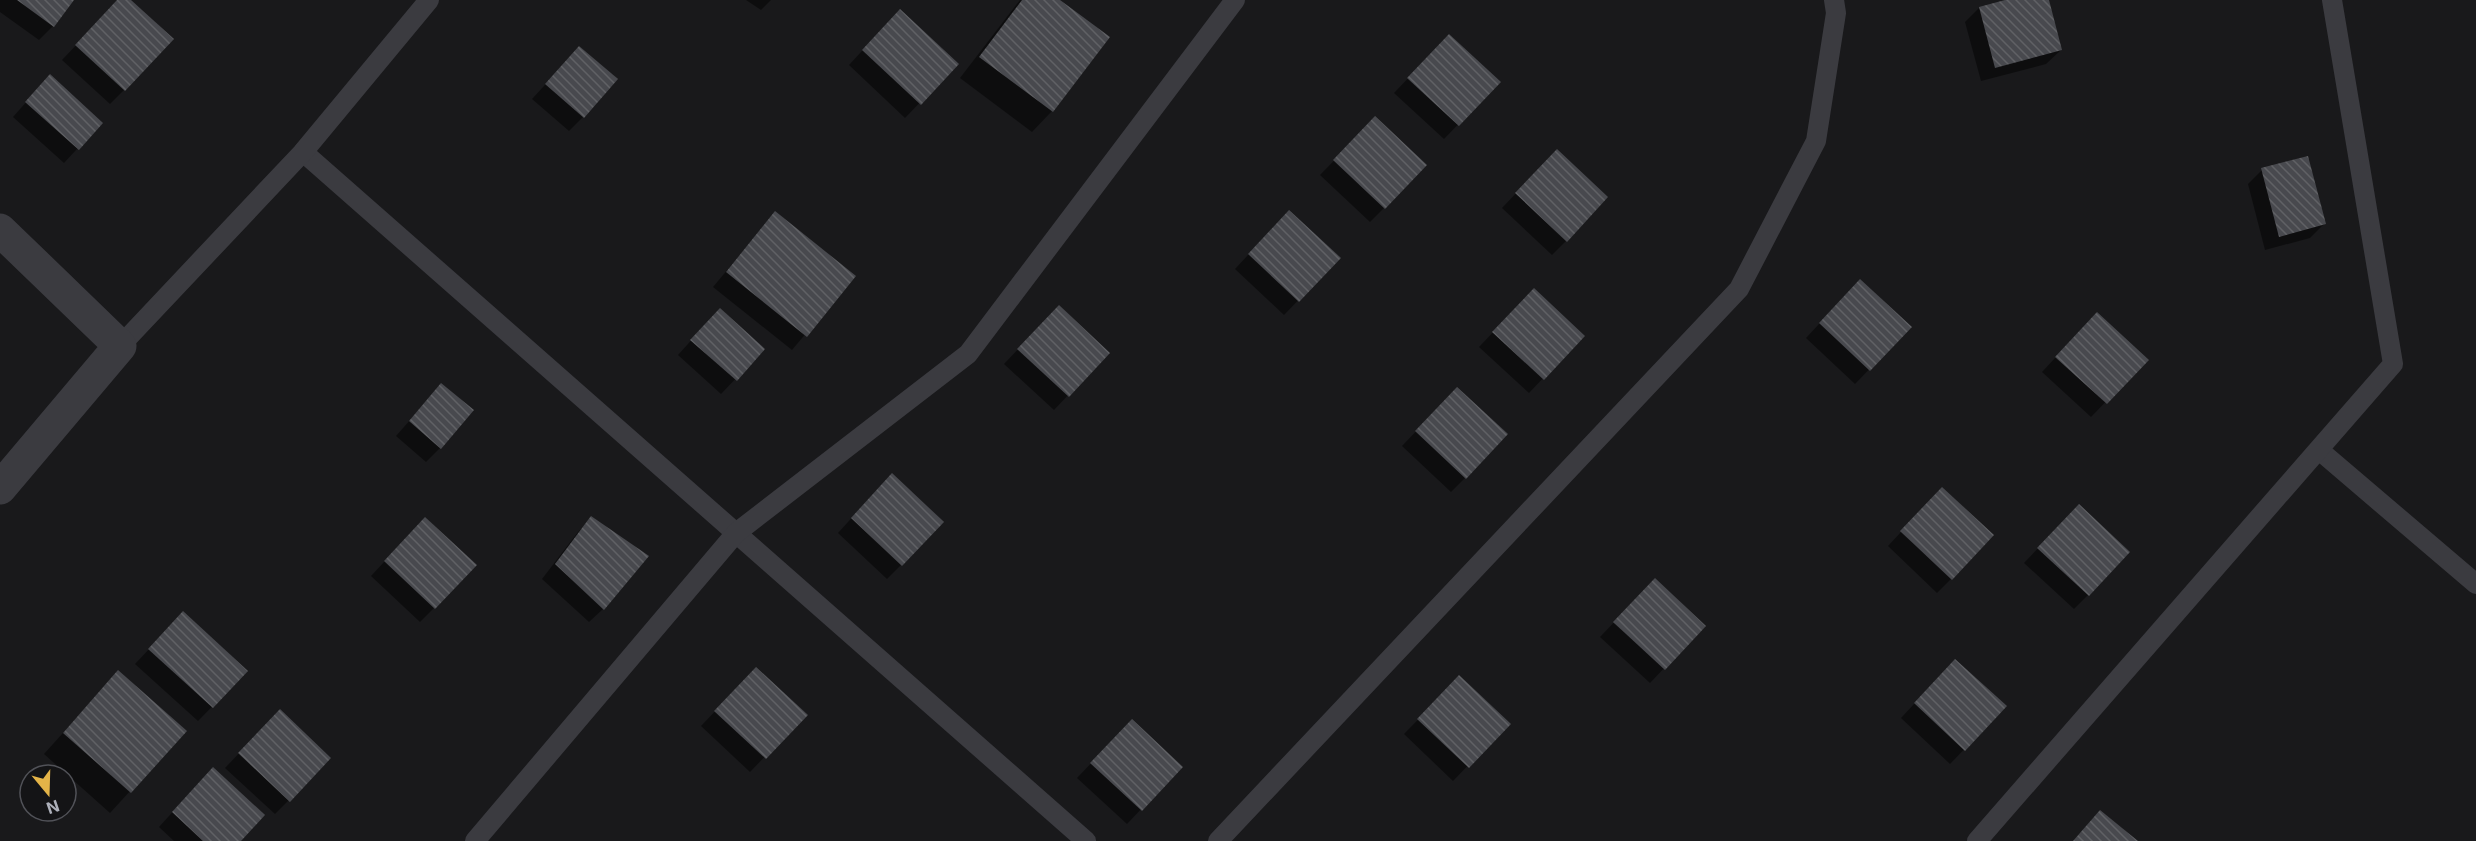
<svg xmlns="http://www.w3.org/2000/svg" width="2476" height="841" font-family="Inter,sans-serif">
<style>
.shadow{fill:#0007}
.building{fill:url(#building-back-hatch)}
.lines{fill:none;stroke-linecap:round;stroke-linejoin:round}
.lane{stroke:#3b3b40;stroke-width:20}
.street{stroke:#3b3b40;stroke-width:33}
</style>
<defs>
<pattern id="building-back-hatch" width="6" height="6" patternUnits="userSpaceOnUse" patternTransform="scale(1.5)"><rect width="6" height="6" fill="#48494e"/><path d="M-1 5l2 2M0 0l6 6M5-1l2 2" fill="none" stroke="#606165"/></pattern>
</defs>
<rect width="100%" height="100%" fill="#19191b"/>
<!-- shadow -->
<g class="shadow">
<polygon points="0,0 72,0 53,26 39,40 0,12"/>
<polygon points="119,0 129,0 124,90 110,104 62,60"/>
<polygon points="746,0 771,0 761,10"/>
<polygon points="1020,0 1057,0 1108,38 1052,111 1032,132 960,78"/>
<polygon points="2010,0 2048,0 2061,50 2046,64 1981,81 1965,22 1979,8"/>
<polygon points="886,25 957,64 905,118 849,65"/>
<polygon points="579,48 583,117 569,131 532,99"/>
<polygon points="1435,50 1499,82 1444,139 1394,93"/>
<polygon points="36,91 101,123 64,163 13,117"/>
<polygon points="1361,133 1384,208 1370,222 1320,175"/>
<polygon points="1543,165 1566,241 1552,255 1502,208"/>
<polygon points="2262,170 2324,224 2310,238 2265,250 2248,184"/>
<polygon points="775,213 854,276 792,350 713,287"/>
<polygon points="1275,226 1339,258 1284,315 1235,269"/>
<polygon points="1846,295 1910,327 1855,384 1806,338"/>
<polygon points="1520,304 1583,336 1529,393 1479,347"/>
<polygon points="1045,321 1108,353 1054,410 1004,364"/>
<polygon points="706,324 763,350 721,394 678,355"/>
<polygon points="2083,328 2146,360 2091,417 2042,372"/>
<polygon points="441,385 440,448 426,462 396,436"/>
<polygon points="1443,403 1465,478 1451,492 1402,446"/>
<polygon points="878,489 901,565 887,579 838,533"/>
<polygon points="1928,503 1951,579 1937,593 1888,546"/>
<polygon points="592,518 603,609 589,622 542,579 578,532"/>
<polygon points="2065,520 2088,595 2074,609 2024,563"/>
<polygon points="411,533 434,608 420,622 371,576"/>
<polygon points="1641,594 1704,626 1650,683 1600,637"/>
<polygon points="169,628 246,672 198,721 135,664"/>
<polygon points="118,672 185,731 110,813 44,754"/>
<polygon points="1941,675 2005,707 1950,764 1901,718"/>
<polygon points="742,683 805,715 750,772 701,726"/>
<polygon points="1445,692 1508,724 1453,781 1404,734"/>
<polygon points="266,725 289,800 275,814 225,768"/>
<polygon points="1118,735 1181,767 1127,824 1077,778"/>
<polygon points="199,783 239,841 174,841 159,827"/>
</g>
<!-- building -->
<g class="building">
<polygon points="17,0 74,0 54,27"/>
<polygon points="117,0 131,0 174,39 125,91 75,45"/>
<polygon points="1022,0 1060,0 1110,37 1053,112 979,57"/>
<polygon points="2005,0 2049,0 2062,50 1995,68 1979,7"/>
<polygon points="900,9 959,64 921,105 862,50"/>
<polygon points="1449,34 1501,82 1459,126 1407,78"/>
<polygon points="579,46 618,79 584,118 545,84"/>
<polygon points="50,74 103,123 79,150 25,102"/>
<polygon points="1375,116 1427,165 1385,209 1333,160"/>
<polygon points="1557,149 1608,197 1567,242 1515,193"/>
<polygon points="2308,156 2326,224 2279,237 2261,168"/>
<polygon points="1289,210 1341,258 1299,302 1248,254"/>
<polygon points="775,211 856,276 807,337 726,272"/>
<polygon points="1860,279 1912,327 1870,371 1819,323"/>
<polygon points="1534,288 1585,336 1544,380 1492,332"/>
<polygon points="1059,305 1110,353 1069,397 1017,349"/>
<polygon points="720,308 765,349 737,381 690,340"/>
<polygon points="2097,312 2149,360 2107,404 2055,357"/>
<polygon points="441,383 474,410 441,449 409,421"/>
<polygon points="1457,387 1508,434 1466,479 1415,431"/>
<polygon points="892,473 944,522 902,566 851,518"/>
<polygon points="1942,487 1994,535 1952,580 1900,531"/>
<polygon points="2079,504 2130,552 2089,596 2037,548"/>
<polygon points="591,516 649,556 604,610 555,564"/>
<polygon points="425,517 477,565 435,609 384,561"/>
<polygon points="1655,578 1706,626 1665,670 1613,622"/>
<polygon points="183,611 248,671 213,708 148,649"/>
<polygon points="1955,659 2007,706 1965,751 1914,703"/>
<polygon points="756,667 808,715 766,759 714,711"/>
<polygon points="118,670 187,731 131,793 63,733"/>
<polygon points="1459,675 1511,724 1469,768 1417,719"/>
<polygon points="280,709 331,758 290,802 238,753"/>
<polygon points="1132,719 1183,767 1142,811 1090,763"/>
<polygon points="213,767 265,815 241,841 203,841 172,812"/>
<polygon points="2100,810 2138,841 2073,841"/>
</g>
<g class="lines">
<!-- lane -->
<g class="lane">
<polyline points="303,152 1086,841"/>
<polyline points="120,346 303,152 429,0"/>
<polyline points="2319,450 2476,584"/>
<polyline points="475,841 736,533 968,354 1235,0"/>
<polyline points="1218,841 1739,289 1816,141 1836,13 1834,0"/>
<polyline points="1977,841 2393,364 2332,0"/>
</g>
<!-- street -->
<polyline class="street" points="0,230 120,346 0,488"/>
</g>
<!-- north arrow -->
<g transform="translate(48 793) rotate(161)"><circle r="28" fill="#141416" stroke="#515258" stroke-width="1.5"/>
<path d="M0-4.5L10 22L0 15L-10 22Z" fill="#e4b448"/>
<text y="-9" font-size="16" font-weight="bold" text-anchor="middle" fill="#adb0ba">N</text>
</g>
</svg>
